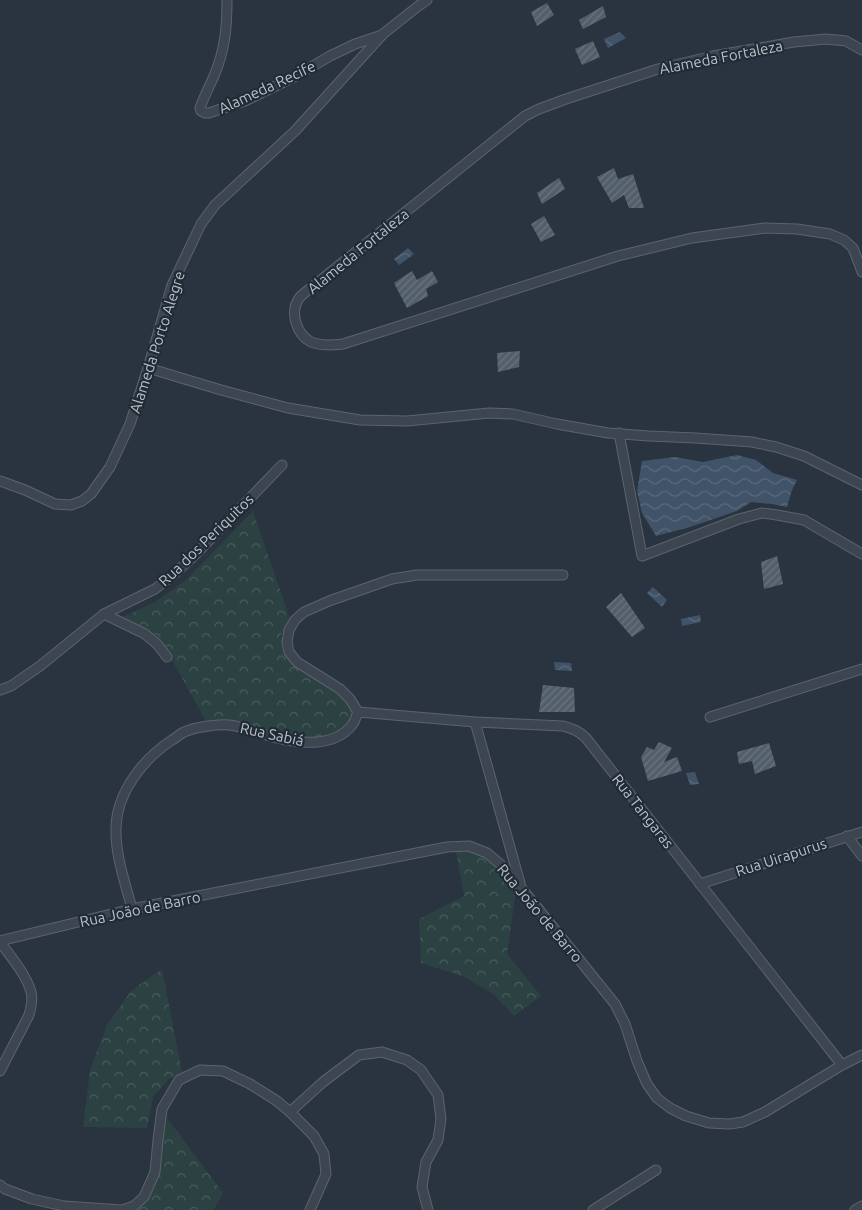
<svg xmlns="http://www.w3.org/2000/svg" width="862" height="1210" font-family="Ubuntu,sans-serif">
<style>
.forest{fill:url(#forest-crowns)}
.water{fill:url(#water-waves)}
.building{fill:url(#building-hatch)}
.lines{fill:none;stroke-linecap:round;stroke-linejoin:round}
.minor-casing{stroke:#5a646d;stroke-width:11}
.minor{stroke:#3d4650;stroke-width:9}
.labels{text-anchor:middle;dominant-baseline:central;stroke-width:4.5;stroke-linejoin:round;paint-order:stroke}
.street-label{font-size:15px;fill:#b9c1ca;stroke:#212b35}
</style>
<defs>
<pattern id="forest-crowns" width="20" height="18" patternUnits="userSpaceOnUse" patternTransform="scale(1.25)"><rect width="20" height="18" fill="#2c4242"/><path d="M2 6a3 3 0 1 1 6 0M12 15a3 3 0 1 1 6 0" fill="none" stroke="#485c5c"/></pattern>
<pattern id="water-waves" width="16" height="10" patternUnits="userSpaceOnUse" patternTransform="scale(1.25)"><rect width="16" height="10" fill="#405368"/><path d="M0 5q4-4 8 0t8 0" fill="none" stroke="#5a6a7c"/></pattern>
<pattern id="building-hatch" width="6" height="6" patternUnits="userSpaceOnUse" patternTransform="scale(1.25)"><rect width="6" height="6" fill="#525f6b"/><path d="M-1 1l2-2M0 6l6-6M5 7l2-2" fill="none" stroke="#69747f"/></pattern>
</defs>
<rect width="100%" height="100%" fill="#293440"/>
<!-- forest -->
<g class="forest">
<path d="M253,511l37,108 -9,16 2,16 12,13 43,28 15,16 2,7 -5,9 -16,12 -23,4 -103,-15 -47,-85c-13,-13 -24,-17 -42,-21l36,-17 30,-21z"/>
<polygon points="469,850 484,856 503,873 516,889 507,954 541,996 514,1016 493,994 465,977 421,963 419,919 464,896 456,851"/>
<polygon points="162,969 182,1072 169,1079 153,1097 147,1128 83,1127 90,1070 107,1025 131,991"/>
<polygon points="167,1118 223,1193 214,1210 126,1210 142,1202 161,1144"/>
</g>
<!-- water -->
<g class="water">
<polygon points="620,32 626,38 608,48 604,39"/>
<polygon points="408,248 414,254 399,265 394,259"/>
<polygon points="737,455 756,460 773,473 797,480 792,490 787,507 772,504 751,502 737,511 690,527 656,536 642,513 637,491 642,461 675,457 703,462"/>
<polygon points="653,587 667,600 662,607 647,593"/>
<polygon points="700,615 701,622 682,626 681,619"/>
<polygon points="554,662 571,663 572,671 555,670"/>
<polygon points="695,772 699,784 690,785 686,773"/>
</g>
<!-- building -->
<g class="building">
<polygon points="547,3 554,15 537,26 531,12"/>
<polygon points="603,6 606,17 583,29 579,20"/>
<polygon points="593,41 600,57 582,65 575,49"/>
<polygon points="614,168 618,179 633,174 644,208 629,208 624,195 612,203 597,177"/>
<polygon points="559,178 565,189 542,204 537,193"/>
<polygon points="544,216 555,235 541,242 531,224"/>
<polygon points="412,271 417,280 432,271 438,282 426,289 428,296 407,308 394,283"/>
<polygon points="520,351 519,367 498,372 497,353"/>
<polygon points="777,556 783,584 764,589 761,562"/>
<polygon points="621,593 645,628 632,637 606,607"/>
<polygon points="543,685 574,688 575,712 539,712"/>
<polygon points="659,742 672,748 664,762 677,757 682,771 648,781 641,757 647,747 654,750"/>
<polygon points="769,743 776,766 755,774 752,761 739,764 737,752"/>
</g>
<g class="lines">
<defs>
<g id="minor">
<path d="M227,0c0,28 -2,50 -13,76 -5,11 -10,21 -14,32l1,3 4,2h4l36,-12 49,-24 36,-21 25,-12 27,-9"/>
<path d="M862,50l-16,-9 -20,-2 -32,3 -81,14 -55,13 -92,30 -27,10 -14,7 -213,171c-4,3 -9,7 -12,10 -11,14 -4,37 11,45 10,4 21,3 32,2l275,-88 74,-18 73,-10 32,1 33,5 14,6 9,8 9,24"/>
<polyline points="148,368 221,390 288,408 360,420 407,421 489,413 513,414 557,424 608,433 649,436 696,438 752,442 776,447 804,456 862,485"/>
<polyline points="619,433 642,556 739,519 762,513 777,515 804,520 862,554"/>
<polyline points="0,481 25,490 55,504 71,505 82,501 91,494 110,467 130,424 148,368 172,285 201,224 215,205 295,131 383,34 417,7 427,0"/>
<polyline points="104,614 145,634 157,644 167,657"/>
<polyline points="0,690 11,686 40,666 104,614 155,589 173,575 196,554 282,465"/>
<path d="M358,712l117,10 88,4c10,3 16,5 23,12l256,327"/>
<polyline points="710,717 862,669"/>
<polyline points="475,722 520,883"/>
<polyline points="847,836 862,856"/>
<polyline points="700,884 862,832"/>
<path d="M132,909c-7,-27 -17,-54 -16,-82 1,-35 27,-68 56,-87 4,-2 8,-6 12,-8 12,-5 33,-8 45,-7 16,2 32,9 48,13 24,6 58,9 75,-13 3,-3 4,-9 6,-13l-8,-13 -10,-10 -43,-27 -8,-10 -2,-10 2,-12 6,-10 9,-8 25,-11 63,-22 25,-4h146"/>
<polyline points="0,941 132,909 447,847 469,846 487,853 507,870 615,1004 625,1024 637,1061 647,1084 657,1098 670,1108 686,1116 709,1123 729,1124 743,1122 765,1112 842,1065 862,1055"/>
<path d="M0,942c11,15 26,32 31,50 2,7 0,16 -2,23l-29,56"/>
<polyline points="290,1112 323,1082 359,1055 382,1052 407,1060 421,1070 438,1095 441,1119 438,1140 426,1162 422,1187 428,1210"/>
<polyline points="0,1185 5,1189 32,1199 64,1206 122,1210 134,1206 144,1197 155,1172 158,1140 162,1109 179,1080 200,1070 223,1071 250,1084 277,1101 290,1112 314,1136 324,1154 326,1174 310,1210"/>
<polyline points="593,1210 656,1170"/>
<polyline points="855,1210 862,1206"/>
</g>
</defs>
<!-- minor casing -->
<use href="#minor" class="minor-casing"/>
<!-- minor -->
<use href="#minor" class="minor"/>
</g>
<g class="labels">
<!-- street labels -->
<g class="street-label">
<text transform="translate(721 57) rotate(-11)">Alameda Fortaleza</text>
<text transform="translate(267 87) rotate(-25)">Alameda Recife</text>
<text transform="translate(358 251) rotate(-39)">Alameda Fortaleza</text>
<text transform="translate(157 342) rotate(-72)">Alameda Porto Alegre</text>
<text transform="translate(206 540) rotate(-44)">Rua dos Periquitos</text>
<text transform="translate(272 734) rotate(12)">Rua Sabiá</text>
<text transform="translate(643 811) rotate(52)">Rua Tangaras</text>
<text transform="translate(781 857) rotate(-18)">Rua Uirapurus</text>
<text transform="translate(140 909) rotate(-12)">Rua João de Barro</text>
<text transform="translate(540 913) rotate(50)">Rua João de Barro</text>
</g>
</g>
</svg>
